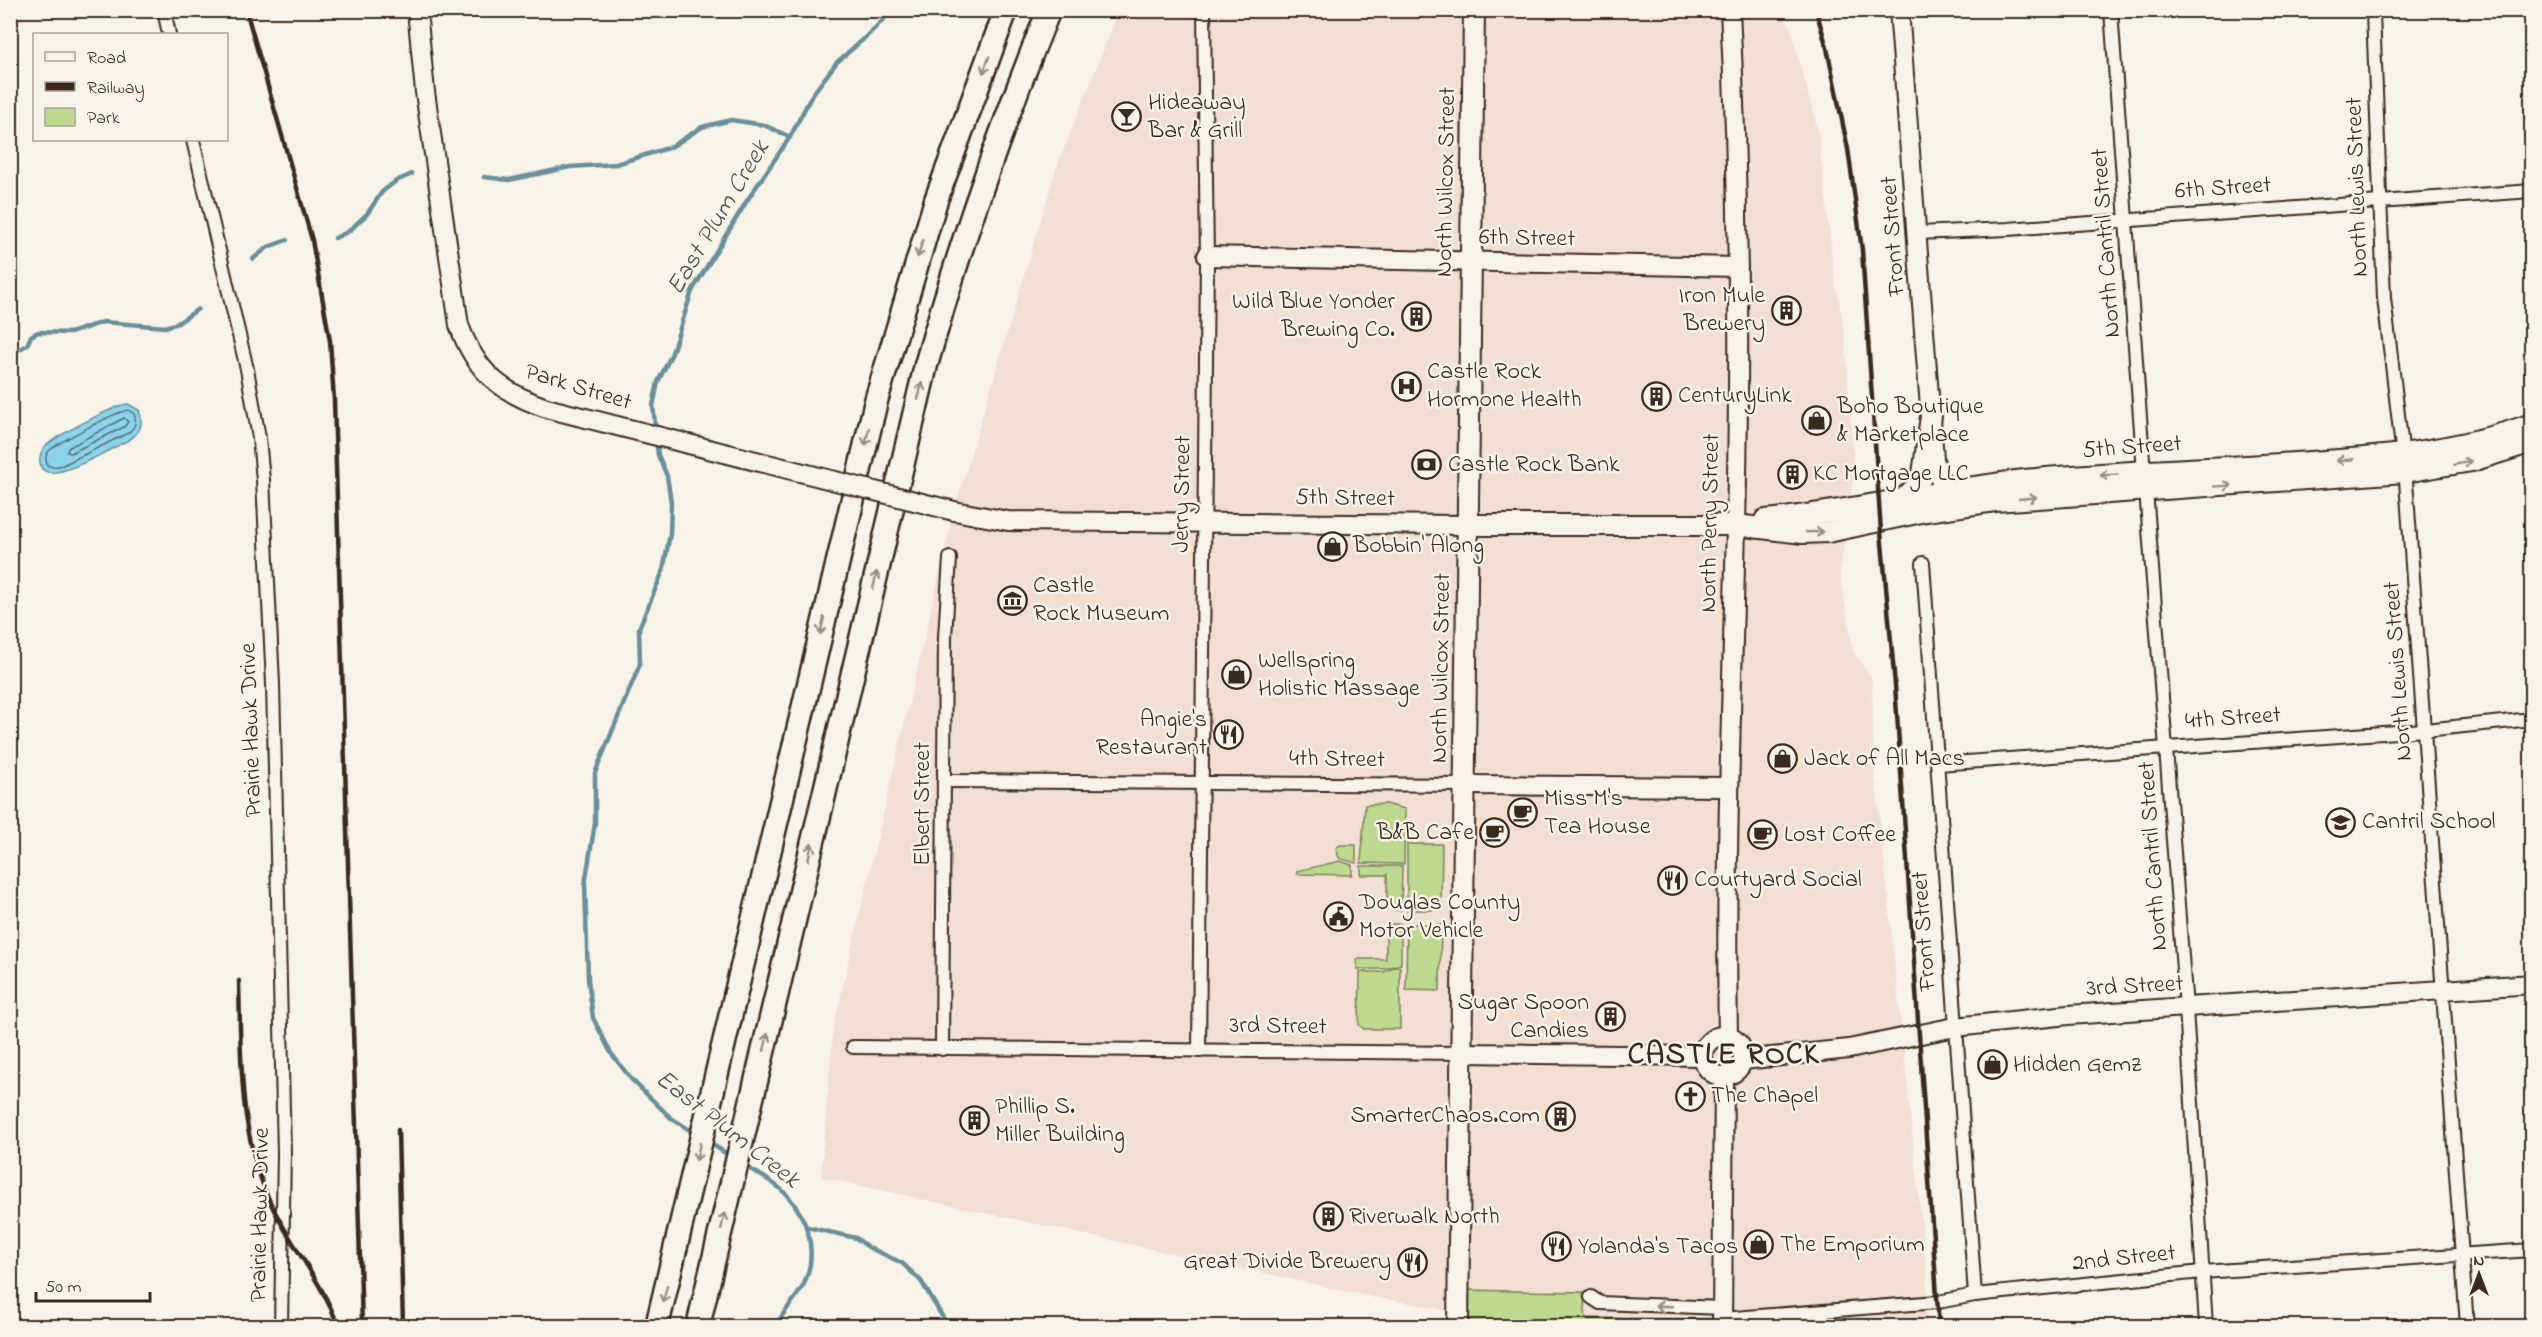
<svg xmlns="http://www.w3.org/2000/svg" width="2542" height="1337" font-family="'Indie Flower',sans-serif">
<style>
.built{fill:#f2ded2}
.green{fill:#bdd990;stroke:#7c8257;stroke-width:1.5}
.water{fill:#8bd3ec;stroke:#6b8f9a;stroke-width:1.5}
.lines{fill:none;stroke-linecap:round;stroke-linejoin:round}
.shore{stroke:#5b6e70;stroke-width:1.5}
.stream{stroke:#6b8f9a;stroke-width:4.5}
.street-casing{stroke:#3b2a1e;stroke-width:16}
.secondary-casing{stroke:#3b2a1e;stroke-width:22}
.primary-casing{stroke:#3b2a1e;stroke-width:24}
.highway-casing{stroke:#3b2a1e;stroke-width:27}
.street{stroke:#f7f3e8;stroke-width:12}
.secondary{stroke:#f7f3e8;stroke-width:18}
.primary{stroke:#f7f3e8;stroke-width:20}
.highway{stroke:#f7f3e8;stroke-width:22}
.rail{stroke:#3b2a1e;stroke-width:4.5}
.secondary-bridge-casing{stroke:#3b2a1e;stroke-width:22;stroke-linecap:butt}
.secondary-bridge{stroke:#f7f3e8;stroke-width:18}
.oneway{stroke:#998e83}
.labels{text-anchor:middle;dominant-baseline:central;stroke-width:5;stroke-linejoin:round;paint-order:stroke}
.poi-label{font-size:24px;fill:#3b2a1e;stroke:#f7f3e8;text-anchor:start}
.street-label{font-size:24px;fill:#3b2a1e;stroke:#f7f3e8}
.water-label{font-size:26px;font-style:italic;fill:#4f5452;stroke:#f7f3e8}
.district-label{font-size:30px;font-weight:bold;letter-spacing:1.5px;fill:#3b2a1e;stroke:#f7f3e8}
</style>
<rect width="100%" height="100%" fill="#f7f3e8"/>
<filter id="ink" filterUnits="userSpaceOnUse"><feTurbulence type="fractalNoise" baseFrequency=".0167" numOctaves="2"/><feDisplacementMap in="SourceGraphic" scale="12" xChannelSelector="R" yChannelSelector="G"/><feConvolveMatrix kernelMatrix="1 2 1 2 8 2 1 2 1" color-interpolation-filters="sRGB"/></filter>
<g filter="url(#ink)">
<!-- built -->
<polygon class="built" points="1119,11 1780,11 1790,26 1818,131 1834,274 1845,335 1854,474 1840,573 1853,651 1872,679 1874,763 1927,1274 1927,1326 1724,1326 1724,1318 1591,1318 1458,1314 1432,1307 1368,1296 821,1177 833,1029 954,511 1056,169"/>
<!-- green -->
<g class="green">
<polygon points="1386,804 1405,809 1404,864 1361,863 1365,805"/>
<polygon points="1407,844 1442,844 1441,910 1407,910"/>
<polygon points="1340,845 1356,845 1356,863 1339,858 1336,848"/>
<polygon points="1340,861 1352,865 1352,875 1297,874 1297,871"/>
<polygon points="1361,866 1402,866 1401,910 1392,910 1391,905 1387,905 1387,875 1361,875"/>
<polygon points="1391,924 1401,924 1401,964 1384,969 1357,969 1357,959 1386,959 1386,930 1390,930"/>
<polygon points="1407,924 1441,925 1440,991 1406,990"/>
<polygon points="1394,967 1400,967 1400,1029 1364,1029 1359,1025 1360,972 1384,972"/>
<polygon points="1458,1290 1583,1292 1586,1318 1722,1319 1722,1326 1458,1326"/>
</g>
<!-- water -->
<path class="water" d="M128,404l11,6c4,13 3,19 -7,28 -14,7 -83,49 -91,29 -2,-6 -1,-13 2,-18 6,-10 72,-44 85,-45z"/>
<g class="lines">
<!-- shore -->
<g class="shore">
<path d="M128,410l6,4c3,9 1,13 -6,19l-65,32 -10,2 -6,-2c-1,-4 -2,-9 1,-13 6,-8 70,-41 80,-42z"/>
<polygon points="124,418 128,422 124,427 71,453 67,452 68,448"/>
</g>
<!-- stream -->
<g class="stream">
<polyline points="484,177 509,180 570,167 616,164 671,147 702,127 731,120 764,125 790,137"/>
<polyline points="335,238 349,231 367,214 382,192 396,181 412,174"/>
<polyline points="253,259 268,247 287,240"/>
<polyline points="10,354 27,345 31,336 38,332 70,333 103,322 165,327 178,323 198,309"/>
<polyline points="656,432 653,406 658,382 672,353 692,291 748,199 790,137 812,95 837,62 867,36 893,10"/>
<polyline points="656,440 658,455 667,476 671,502 670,534 663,571 639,628 640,664 595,773 595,823 585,884 588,979 593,1018 611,1053 631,1079 671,1118 696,1134"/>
<polyline points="708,1142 732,1157"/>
<path d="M744,1165c13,9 31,17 42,29 23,25 32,59 18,90 -8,16 -21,27 -28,42"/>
<polyline points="807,1227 856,1238 868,1247 902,1263 921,1281 948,1326"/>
</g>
<defs>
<g id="street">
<polyline points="164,10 169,34"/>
<polyline points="2111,10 2144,473"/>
<polyline points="2373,13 2384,298 2406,481 2467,1326"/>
<polyline points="193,140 247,369 259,438 263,480 273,684 284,1153 281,1326"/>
<polyline points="1918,233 2008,229 2532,191"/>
<polyline points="2146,490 2186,1008 2206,1326"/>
<polyline points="1923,563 1975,1295"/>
<polyline points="1938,764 2425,730 2532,719"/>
<polyline points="945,781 1466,785"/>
<polyline points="853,1047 1463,1053"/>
<polyline points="942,1049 945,637 950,558"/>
<polyline points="1199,1051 1207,262 1204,10"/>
<polyline points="1591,1297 1600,1303 1722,1308"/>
<polyline points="1722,1319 1938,1302 1975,1295 2202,1272 2532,1250"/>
</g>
<g id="secondary">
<path d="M417,10l8,82 34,233c17,48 44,69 91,84"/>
<path d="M1899,10l35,449c4,17 7,31 24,38"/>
<polyline points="1207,256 1738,267"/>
<polyline points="954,511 1008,521 1468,525"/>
<polyline points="1466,785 1727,787"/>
<circle cx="1723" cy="1056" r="20"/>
<path d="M1728,1036c-3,-170 4,-340 8,-510 4,-172 3,-344 -6,-516"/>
<polyline points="1463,1053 1703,1056"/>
<polyline points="1743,1060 1849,1049 1955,1027 2068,1015 2532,984"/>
<polyline points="1722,1326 1724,1076"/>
</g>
<g id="primary">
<polyline points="1903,499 1916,487 1923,474 1931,416"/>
<path d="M1765,520c87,-8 172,-30 260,-40 89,-9 181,-11 271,-17 79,-5 160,-11 236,-39"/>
<polyline points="1468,525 1736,525 1803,533 1828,532 1926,511 1995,501 2405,472 2472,461 2532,442"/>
<polyline points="1458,1326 1474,10"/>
</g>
<g id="highway">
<polyline points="657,1326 876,401 936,200 1006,10"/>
<path d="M698,1326l228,-961c34,-121 75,-238 123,-355"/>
</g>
</defs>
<!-- street casing -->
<use href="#street" class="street-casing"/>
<!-- secondary casing -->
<use href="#secondary" class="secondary-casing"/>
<!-- primary casing -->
<use href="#primary" class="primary-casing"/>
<!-- highway casing -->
<use href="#highway" class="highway-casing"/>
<!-- street -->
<use href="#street" class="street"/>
<!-- secondary -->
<use href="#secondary" class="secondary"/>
<!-- primary -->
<use href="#primary" class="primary"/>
<!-- highway -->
<use href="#highway" class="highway"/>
<!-- rail -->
<g class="rail">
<polyline points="246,10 312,240 330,341 334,400 362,1326"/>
<polyline points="1816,10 1827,48 1848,149 1862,250 1881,532 1895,685 1939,1326"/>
<path d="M239,981c2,76 -1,154 33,225 20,41 51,77 66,120"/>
<polyline points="398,1130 403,1326"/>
</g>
<defs>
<polyline id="secondary-bridge" points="550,409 954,511"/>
</defs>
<!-- secondary-bridge casing -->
<use href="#secondary-bridge" class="secondary-bridge-casing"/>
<!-- secondary-bridge -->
<use href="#secondary-bridge" class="secondary-bridge"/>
</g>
<!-- one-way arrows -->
<defs><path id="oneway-shaft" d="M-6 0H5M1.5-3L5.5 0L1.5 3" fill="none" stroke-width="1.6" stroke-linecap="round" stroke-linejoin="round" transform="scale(1.5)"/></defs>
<g class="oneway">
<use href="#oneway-shaft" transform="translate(986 65) rotate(111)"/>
<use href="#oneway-shaft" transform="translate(920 249) rotate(107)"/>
<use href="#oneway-shaft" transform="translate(920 391) rotate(-77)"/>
<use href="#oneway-shaft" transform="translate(867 437) rotate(103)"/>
<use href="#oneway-shaft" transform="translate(2345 460) rotate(175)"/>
<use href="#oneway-shaft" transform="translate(2463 463) rotate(-11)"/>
<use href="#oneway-shaft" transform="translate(2109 475) rotate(176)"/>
<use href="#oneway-shaft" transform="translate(2223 486) rotate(-3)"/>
<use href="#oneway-shaft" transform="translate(2028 498) rotate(-6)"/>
<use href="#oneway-shaft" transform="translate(1815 532) rotate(-2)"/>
<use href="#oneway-shaft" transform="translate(875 580) rotate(-77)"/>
<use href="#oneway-shaft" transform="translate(822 626) rotate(103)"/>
<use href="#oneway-shaft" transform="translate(810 852) rotate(-77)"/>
<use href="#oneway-shaft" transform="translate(766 1042) rotate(-77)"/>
<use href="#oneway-shaft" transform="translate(698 1152) rotate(103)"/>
<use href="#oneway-shaft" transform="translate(723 1221) rotate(-77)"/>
<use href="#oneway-shaft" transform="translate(665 1294) rotate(104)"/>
<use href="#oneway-shaft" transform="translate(1664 1306) rotate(-178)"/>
</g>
</g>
<!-- icons -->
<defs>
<symbol id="bar-ring" viewBox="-11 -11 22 22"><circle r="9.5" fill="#f7f3e8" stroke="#3b2a1e" stroke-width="1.5"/><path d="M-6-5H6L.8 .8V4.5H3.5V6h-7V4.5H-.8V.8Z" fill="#3b2a1e"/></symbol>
<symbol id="building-ring" viewBox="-11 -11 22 22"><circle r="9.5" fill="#f7f3e8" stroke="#3b2a1e" stroke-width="1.5"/><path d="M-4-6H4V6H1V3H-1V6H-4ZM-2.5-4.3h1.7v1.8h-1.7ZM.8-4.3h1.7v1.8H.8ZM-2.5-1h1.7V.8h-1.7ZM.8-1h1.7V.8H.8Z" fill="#3b2a1e"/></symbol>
<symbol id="hospital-ring" viewBox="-11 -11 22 22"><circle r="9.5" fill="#f7f3e8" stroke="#3b2a1e" stroke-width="1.5"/><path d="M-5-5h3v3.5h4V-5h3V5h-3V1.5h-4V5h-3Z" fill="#3b2a1e"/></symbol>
<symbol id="shop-ring" viewBox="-11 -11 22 22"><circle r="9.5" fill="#f7f3e8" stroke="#3b2a1e" stroke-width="1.5"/><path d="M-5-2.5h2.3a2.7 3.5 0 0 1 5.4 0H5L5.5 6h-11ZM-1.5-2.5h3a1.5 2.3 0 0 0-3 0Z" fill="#3b2a1e"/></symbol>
<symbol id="bank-ring" viewBox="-11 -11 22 22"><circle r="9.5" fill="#f7f3e8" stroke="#3b2a1e" stroke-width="1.5"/><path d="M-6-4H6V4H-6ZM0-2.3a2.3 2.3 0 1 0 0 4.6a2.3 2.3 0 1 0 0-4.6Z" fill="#3b2a1e"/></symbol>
<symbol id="museum-ring" viewBox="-11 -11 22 22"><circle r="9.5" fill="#f7f3e8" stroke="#3b2a1e" stroke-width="1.5"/><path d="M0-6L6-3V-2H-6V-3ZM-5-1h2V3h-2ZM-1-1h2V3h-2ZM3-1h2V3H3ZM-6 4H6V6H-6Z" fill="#3b2a1e"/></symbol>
<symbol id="restaurant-ring" viewBox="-11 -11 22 22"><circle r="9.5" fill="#f7f3e8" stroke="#3b2a1e" stroke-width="1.5"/><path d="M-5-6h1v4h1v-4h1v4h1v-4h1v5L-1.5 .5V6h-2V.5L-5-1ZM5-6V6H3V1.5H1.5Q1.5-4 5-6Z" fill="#3b2a1e"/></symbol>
<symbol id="cafe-ring" viewBox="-11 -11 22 22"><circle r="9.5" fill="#f7f3e8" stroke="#3b2a1e" stroke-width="1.5"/><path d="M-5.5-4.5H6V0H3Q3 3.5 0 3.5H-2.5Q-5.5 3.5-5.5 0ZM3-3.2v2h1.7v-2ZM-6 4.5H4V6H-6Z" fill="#3b2a1e"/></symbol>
<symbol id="school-ring" viewBox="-11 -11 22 22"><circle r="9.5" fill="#f7f3e8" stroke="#3b2a1e" stroke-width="1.5"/><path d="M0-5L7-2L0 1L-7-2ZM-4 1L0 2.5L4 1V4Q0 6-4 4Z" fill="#3b2a1e"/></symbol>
<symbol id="civic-ring" viewBox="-11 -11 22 22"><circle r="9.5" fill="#f7f3e8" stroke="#3b2a1e" stroke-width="1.5"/><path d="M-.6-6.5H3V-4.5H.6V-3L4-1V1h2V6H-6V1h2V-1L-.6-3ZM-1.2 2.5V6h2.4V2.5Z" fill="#3b2a1e"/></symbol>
<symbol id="church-ring" viewBox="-11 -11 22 22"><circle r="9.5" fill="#f7f3e8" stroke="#3b2a1e" stroke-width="1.5"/><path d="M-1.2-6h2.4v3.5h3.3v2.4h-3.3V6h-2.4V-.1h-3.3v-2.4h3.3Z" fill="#3b2a1e"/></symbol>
</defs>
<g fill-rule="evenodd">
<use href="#bar-ring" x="1110" y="100" width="33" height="33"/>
<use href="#building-ring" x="1770" y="294" width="33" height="33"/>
<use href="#building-ring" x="1400" y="300" width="33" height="33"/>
<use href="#hospital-ring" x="1390" y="370" width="33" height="33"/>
<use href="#building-ring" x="1640" y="380" width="33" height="33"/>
<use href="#shop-ring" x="1800" y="404" width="33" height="33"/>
<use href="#bank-ring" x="1410" y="448" width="33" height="33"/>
<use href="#building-ring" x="1776" y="458" width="33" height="33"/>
<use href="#shop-ring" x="1316" y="530" width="33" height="33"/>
<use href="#museum-ring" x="996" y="584" width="33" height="33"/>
<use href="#shop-ring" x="1220" y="658" width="33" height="33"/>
<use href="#restaurant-ring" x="1212" y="718" width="33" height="33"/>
<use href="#shop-ring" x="1766" y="742" width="33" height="33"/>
<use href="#cafe-ring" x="1506" y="796" width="33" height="33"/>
<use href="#school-ring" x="2324" y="806" width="33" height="33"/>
<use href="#cafe-ring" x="1478" y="816" width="33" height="33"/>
<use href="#cafe-ring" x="1746" y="818" width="33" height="33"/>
<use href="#restaurant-ring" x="1656" y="864" width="33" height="33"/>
<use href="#civic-ring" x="1322" y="900" width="33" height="33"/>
<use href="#building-ring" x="1594" y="1000" width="33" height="33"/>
<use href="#shop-ring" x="1976" y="1048" width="33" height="33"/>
<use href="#church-ring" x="1674" y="1080" width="33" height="33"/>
<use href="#building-ring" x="1544" y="1100" width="33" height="33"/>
<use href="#building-ring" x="958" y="1104" width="33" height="33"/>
<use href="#building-ring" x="1312" y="1200" width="33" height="33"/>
<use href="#shop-ring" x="1742" y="1228" width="33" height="33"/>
<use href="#restaurant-ring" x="1540" y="1230" width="33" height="33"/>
<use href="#restaurant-ring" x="1396" y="1246" width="33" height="33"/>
</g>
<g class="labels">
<!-- poi labels -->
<g class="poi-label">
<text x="1148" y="103">Hideaway<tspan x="1148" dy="28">Bar &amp; Grill</tspan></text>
<text x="1765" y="296" text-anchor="end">Iron Mule<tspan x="1765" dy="28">Brewery</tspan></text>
<text x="1395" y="302" text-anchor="end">Wild Blue Yonder<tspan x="1395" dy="28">Brewing Co.</tspan></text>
<text x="1427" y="372">Castle Rock<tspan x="1427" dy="28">Hormone Health</tspan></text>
<text x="1678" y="396">CenturyLink</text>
<text x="1837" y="407">Boho Boutique<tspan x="1837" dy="28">&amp; Marketplace</tspan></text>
<text x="1448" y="465">Castle Rock Bank</text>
<text x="1813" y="474">KC Mortgage LLC</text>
<text x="1353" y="546">Bobbin' Along</text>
<text x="1033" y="586">Castle<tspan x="1033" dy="28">Rock Museum</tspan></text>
<text x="1258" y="661">Wellspring<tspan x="1258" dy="28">Holistic Massage</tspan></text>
<text x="1207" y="720" text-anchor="end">Angie's<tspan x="1207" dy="28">Restaurant</tspan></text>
<text x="1804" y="759">Jack of All Macs</text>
<text x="1544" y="799">Miss M's<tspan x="1544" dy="28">Tea House</tspan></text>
<text x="2362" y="822">Cantril School</text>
<text x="1474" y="833" text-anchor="end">B&amp;B Cafe</text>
<text x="1784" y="835">Lost Coffee</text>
<text x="1694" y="880">Courtyard Social</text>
<text x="1359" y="903">Douglas County<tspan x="1359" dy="28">Motor Vehicle</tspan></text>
<text x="1589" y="1003" text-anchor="end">Sugar Spoon<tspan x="1589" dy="28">Candies</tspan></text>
<text x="2013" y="1065">Hidden Gemz</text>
<text x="1711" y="1096">The Chapel</text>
<text x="995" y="1107">Phillip S.<tspan x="995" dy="28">Miller Building</tspan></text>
<text x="1540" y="1116" text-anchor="end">SmarterChaos.com</text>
<text x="1349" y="1217">Riverwalk North</text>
<text x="1780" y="1245">The Emporium</text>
<text x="1578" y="1247">Yolanda's Tacos</text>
<text x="1391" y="1262" text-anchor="end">Great Divide Brewery</text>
</g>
<!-- street labels -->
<g class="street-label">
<text transform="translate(1447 182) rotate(-89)">North Wilcox Street</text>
<text transform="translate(2358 187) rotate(-92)">North Lewis Street</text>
<text transform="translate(2223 189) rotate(-4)">6th Street</text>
<text transform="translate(1894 236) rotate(-94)">Front Street</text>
<text transform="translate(1527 239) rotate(1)">6th Street</text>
<text transform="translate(2107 243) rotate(-94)">North Cantril Street</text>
<text transform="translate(578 388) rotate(17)">Park Street</text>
<text transform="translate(2132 448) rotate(-4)">5th Street</text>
<text transform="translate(1183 494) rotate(-89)">Jerry Street</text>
<text transform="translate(1345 499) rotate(1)">5th Street</text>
<text transform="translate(1711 523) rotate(-89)">North Perry Street</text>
<text transform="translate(1442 668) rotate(-89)">North Wilcox Street</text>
<text transform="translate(2399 671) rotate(-94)">North Lewis Street</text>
<text transform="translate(2233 719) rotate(-4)">4th Street</text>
<text transform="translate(252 730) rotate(-92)">Prairie Hawk Drive</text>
<text transform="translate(1337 760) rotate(1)">4th Street</text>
<text transform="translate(923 804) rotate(-90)">Elbert Street</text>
<text transform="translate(2154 856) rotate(-94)">North Cantril Street</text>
<text transform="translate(1925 931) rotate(-94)">Front Street</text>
<text transform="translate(2135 987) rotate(-3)">3rd Street</text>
<text transform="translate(1278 1027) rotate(1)">3rd Street</text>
<text transform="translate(261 1215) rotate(-89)">Prairie Hawk Drive</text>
<text transform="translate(2124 1259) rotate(-6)">2nd Street</text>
</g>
<!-- water labels -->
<g class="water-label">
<text transform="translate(719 218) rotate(-59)">East Plum Creek</text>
<text transform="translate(727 1130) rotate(38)">East Plum Creek</text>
</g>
<!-- district labels -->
<g class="district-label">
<text x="1724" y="1056">CASTLE ROCK</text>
</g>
</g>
<!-- margin -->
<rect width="2542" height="1337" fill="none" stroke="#f7f3e8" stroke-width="36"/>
<rect x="18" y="18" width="2506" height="1301" fill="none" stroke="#3b2a1e" stroke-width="2" filter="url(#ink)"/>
<!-- legend -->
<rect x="33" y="33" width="195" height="108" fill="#f7f3e8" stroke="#aca397" stroke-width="1.5"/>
<rect x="45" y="52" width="30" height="9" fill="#f7f3e8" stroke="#aca397" stroke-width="1.5"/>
<text x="87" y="63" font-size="18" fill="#3b2a1e">Road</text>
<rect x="45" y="82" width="30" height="9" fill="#3b2a1e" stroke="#aca397" stroke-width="1.5"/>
<text x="87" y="93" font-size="18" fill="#3b2a1e">Railway</text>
<rect x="45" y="108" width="30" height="18" fill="#bdd990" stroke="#aca397" stroke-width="1.5"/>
<text x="87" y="123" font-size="18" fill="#3b2a1e">Park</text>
<!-- north arrow -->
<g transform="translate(2479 1274)" stroke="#f7f3e8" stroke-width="4.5" paint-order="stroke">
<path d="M0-4.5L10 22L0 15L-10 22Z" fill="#3b2a1e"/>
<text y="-9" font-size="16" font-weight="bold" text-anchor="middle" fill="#3b2a1e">N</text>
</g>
<!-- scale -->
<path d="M36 1292v9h114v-9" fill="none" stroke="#3b2a1e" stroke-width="3"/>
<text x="45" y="1292" font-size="18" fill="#3b2a1e" stroke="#f7f3e8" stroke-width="4.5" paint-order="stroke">50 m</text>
</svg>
